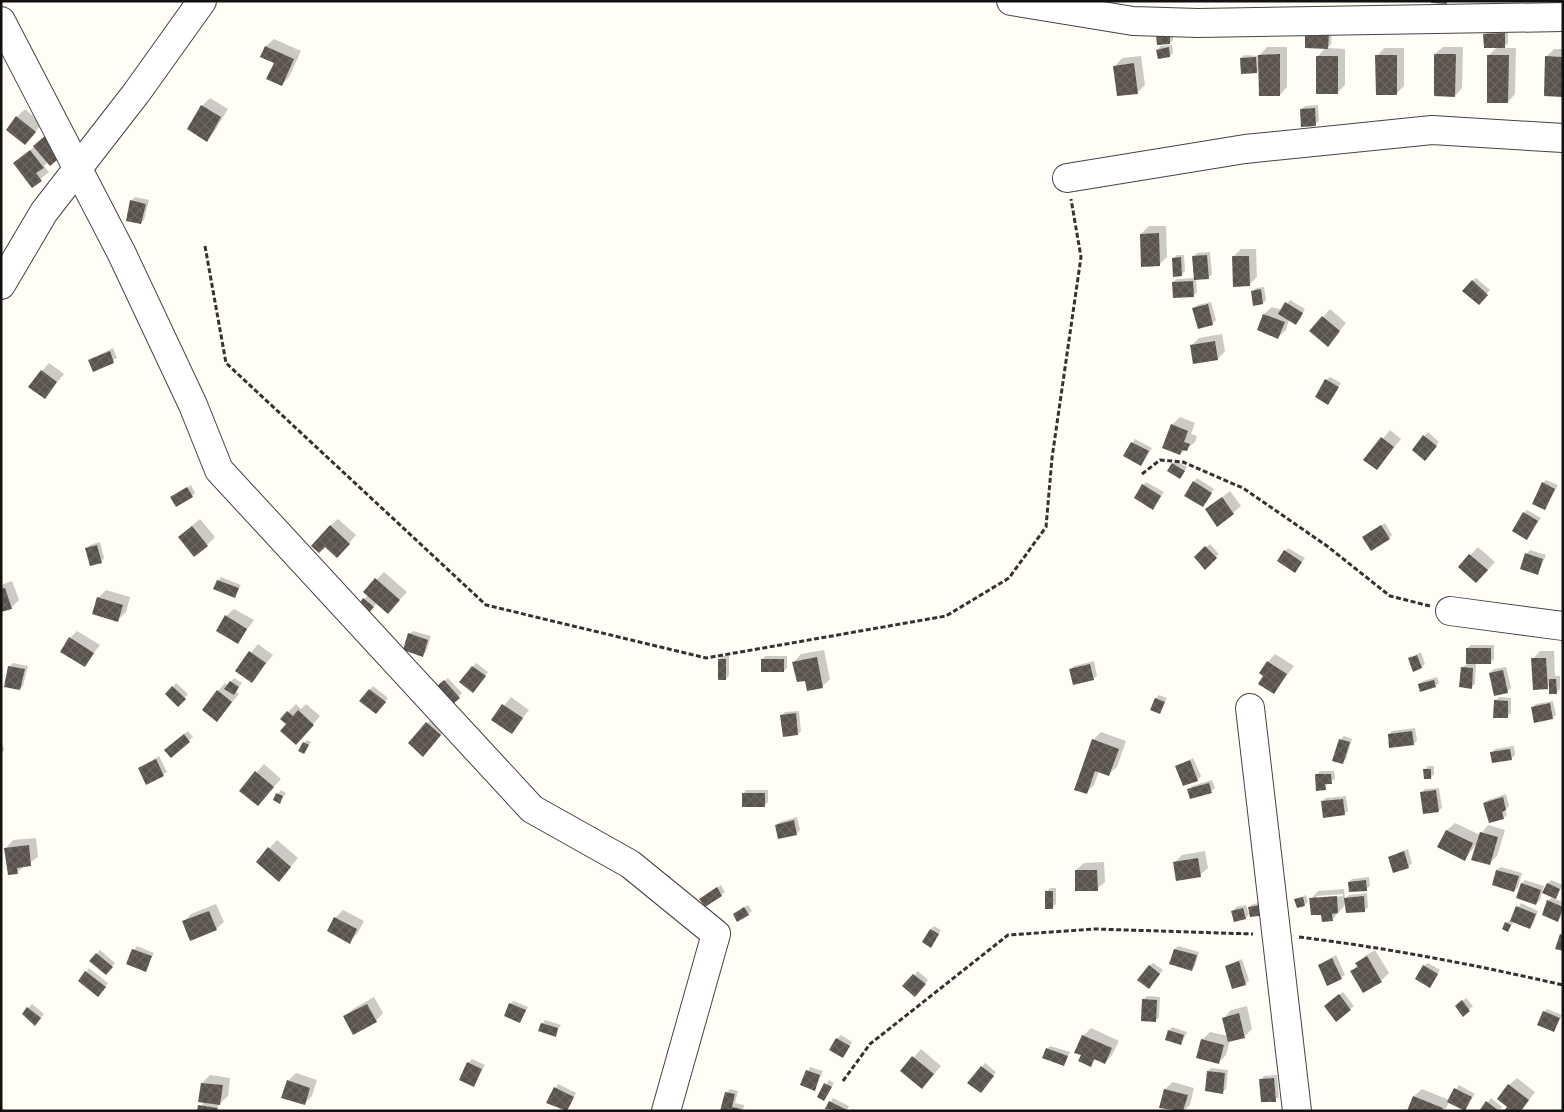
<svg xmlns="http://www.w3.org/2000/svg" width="1564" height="1112" font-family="'IBM Plex Serif',serif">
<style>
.shadow{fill:#0003;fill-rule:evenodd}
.building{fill:url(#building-cross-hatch)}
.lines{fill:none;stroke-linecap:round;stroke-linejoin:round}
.minor-casing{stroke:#444;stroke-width:30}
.path{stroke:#333;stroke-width:3;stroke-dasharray:5 2.5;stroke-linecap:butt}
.minor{stroke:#fff;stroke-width:28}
</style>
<defs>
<pattern id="building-cross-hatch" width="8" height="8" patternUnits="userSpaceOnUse" patternTransform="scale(1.25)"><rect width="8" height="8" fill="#5a524d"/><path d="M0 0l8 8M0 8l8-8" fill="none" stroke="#6d6662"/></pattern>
</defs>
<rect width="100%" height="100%" fill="#fffdf5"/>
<!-- shadow -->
<g class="shadow">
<polygon points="1310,30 1332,30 1331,44 1327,48 1345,49 1345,85 1337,93 1318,56 1326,47"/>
<polygon points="1488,30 1508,30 1508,43 1503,48 1516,48 1515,94 1508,102 1488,56 1497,47 1485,34"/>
<polygon points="1173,31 1173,40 1170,43 1158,44"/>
<polygon points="274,39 301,51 289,77 282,85 275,62 262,56 266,46"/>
<polygon points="1172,45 1173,53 1170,56 1157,50 1161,46"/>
<polygon points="1267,47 1287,47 1287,87 1280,95 1260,69 1257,72 1241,58 1244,55 1259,56"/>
<polygon points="1443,47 1463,47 1462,88 1455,96 1435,54"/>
<polygon points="1384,48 1404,48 1404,86 1396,94 1377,56"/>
<polygon points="1554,49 1563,49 1563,95 1546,57"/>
<polygon points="1141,56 1145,85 1137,93 1115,66 1122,58"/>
<polygon points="210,98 228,109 214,132 207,140 202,106"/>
<polygon points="1318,105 1319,121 1315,124 1301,110 1305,106"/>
<polygon points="25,109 42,124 25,144 17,117"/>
<polygon points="35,146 48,162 44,166 49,172 32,186 15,163"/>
<polygon points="135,197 149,200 144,220 141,223 131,201"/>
<polygon points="1149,226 1166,226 1167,257 1159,265 1141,234"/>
<polygon points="1241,249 1256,249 1257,277 1249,285 1233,257"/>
<polygon points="1210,252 1212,274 1208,278 1196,278 1197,292 1193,296 1173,282 1177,279 1195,278 1194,256 1197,253"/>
<polygon points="1177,255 1184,255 1185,271 1181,275 1173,259"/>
<polygon points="1476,278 1490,290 1478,303 1472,281"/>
<polygon points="1264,287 1266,300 1263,303 1252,292 1256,288"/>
<polygon points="1290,300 1305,309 1299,320 1289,320 1286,330 1278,337 1264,314 1272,307 1282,310"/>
<polygon points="1211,302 1216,320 1212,324 1194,309 1197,305"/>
<polygon points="1330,309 1346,323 1335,337 1323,317"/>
<polygon points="1222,334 1225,351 1218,359 1192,345 1199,338"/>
<polygon points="113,348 117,358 93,370 89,360"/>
<polygon points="49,363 64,374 44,398 42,371"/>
<polygon points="1330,377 1341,383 1328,404 1326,380"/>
<polygon points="1180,417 1195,423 1191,434 1197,436 1195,442 1180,454 1172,425"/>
<polygon points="1390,430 1401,439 1377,469 1365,460"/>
<polygon points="1428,432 1439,442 1428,456 1413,449"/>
<polygon points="1135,439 1152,448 1141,465 1125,456"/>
<polygon points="1176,460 1187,467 1183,474 1173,464"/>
<polygon points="1197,478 1214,489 1203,506 1194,482"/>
<polygon points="1546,480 1558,485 1545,509 1543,483"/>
<polygon points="1146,482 1164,492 1153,508 1143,485"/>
<polygon points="191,485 195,493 192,496 172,497"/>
<polygon points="1230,491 1241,506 1233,513 1206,510"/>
<polygon points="1527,510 1541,518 1527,538 1524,513"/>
<polygon points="200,519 215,537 207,545 188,529"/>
<polygon points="338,519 356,535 345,548 330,526"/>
<polygon points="1385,523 1392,535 1389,538 1367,534"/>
<polygon points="100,542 104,558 101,562 87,548 90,545"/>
<polygon points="1210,544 1219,554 1205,568 1195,557"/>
<polygon points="1478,547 1495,562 1484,574 1459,567"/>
<polygon points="1288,548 1305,558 1295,572 1285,551"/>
<polygon points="1530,550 1546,555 1538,573 1526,554"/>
<polygon points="384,572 407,592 395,605 377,603 369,611 360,604 368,595 365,592"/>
<polygon points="221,577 241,585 235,596 218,581"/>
<polygon points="12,581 19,600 11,608 1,611 1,585"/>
<polygon points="106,590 130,597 126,612 118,620 98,598"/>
<polygon points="234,609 254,620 237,643 226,616"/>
<polygon points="77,631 100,645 84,666 70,638"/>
<polygon points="413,631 431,636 426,652 422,655 409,634"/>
<polygon points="258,644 273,655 252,681 237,670"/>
<polygon points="1471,645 1494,645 1494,659 1490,663 1476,663 1475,684 1471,687 1462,668 1467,664 1467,648"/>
<polygon points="824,650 830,679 822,687 794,662 801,654"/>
<polygon points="1540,651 1554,651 1555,676 1560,676 1560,689 1556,693 1550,685 1547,688 1533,659"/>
<polygon points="1421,652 1425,664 1422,667 1409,659"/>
<polygon points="1275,654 1294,666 1274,692 1265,675 1268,662"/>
<polygon points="723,656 729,656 729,675 726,679 719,659"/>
<polygon points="765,656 787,656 787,668 784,671 762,660"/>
<polygon points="1094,661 1097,676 1093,679 1071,669 1074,666"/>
<polygon points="13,663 28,666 23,686 20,689 5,686 10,666"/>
<polygon points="476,663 488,672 476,688 461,682"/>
<polygon points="1506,667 1511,688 1507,692 1490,673 1494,669"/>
<polygon points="1437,677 1439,683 1435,686 1419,684 1423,681"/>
<polygon points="234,678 242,683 236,691 239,694 217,720 218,691 225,683 228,686"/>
<polygon points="448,678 462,693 453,702 439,686"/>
<polygon points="176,683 188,694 178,705 166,694"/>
<polygon points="373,686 388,698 379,709 361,701"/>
<polygon points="1159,695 1167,698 1159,712 1156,698"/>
<polygon points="511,697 529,710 511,733 493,720"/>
<polygon points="1499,697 1511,698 1511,713 1507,717 1495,701"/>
<polygon points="1553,701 1556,715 1552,718 1532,708 1536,704"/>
<polygon points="296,704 301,709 306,704 320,716 303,736 282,718"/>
<polygon points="799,711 801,731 798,734 781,716 785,712"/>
<polygon points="435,715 448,727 430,747 410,743"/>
<polygon points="1415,728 1417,740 1414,744 1389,734 1392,731"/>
<polygon points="188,731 193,737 171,756 169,746"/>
<polygon points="1101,732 1126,741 1117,767 1109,774 1099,771 1094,785 1086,793 1093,740"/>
<polygon points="1344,736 1352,739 1346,759 1342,763 1340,740"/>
<polygon points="1,740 4,750 1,753"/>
<polygon points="307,740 311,742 304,752 304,743"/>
<polygon points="1514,746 1515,755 1511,759 1492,753 1495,749"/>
<polygon points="159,756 167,772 147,783 139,768"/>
<polygon points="1193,758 1201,776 1197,780 1177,767"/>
<polygon points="264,764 281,779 265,797 241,790"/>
<polygon points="1428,766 1434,766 1434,774 1431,778 1425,769"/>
<polygon points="1320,771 1334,771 1335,779 1328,783 1325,789 1316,775"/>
<polygon points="1212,780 1215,788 1211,791 1189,790 1192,786"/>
<polygon points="1439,788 1442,808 1438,811 1421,793 1425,789"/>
<polygon points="281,790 286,793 280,802 274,800"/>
<polygon points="746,790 768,790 768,802 765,805 743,794"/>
<polygon points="1506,794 1509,806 1505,810 1507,815 1503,818 1484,803 1488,800"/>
<polygon points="1346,796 1348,811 1344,814 1322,801 1326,798"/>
<polygon points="797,817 800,830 797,833 779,838 776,825 780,822"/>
<polygon points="1455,823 1480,835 1488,825 1505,830 1497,856 1489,864 1476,845 1464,860 1439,847 1447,830"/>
<polygon points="36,838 38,857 17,872 6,848 13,840"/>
<polygon points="277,840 298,858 286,872 257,862"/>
<polygon points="1408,849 1412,863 1409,866 1394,871 1389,857"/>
<polygon points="1205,851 1208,868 1200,875 1174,863 1182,855"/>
<polygon points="1104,862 1105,882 1097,889 1076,870 1084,863"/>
<polygon points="1501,867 1522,873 1518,887 1514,891 1493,884 1497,870"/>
<polygon points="1369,877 1370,886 1366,889 1349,882 1352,879"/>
<polygon points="1525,880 1544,886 1540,900 1536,904 1522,883"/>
<polygon points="1551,880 1563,885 1555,899 1563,902 1563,914 1558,921 1548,901 1553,896 1548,883"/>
<polygon points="721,885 725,892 721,895 701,899"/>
<polygon points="1050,888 1056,888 1056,904 1053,907 1046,892"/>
<path d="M1344,889l1,10 4,-4 18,-2 1,14 -3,3 -19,-6 -14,16 -10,-7 -11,-14 7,-8zM1343,894v2l-26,3v-3z"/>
<polygon points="1306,895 1308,902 1304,905 1296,899"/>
<polygon points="1269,901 1271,910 1250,907 1253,904"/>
<polygon points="1521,903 1538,911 1533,924 1529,927 1514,921 1508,931 1506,923 1510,920 1512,921"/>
<polygon points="216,904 224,922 216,929 184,922 191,914"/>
<polygon points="748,905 752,911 748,914 734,914"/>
<polygon points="1246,905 1249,914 1246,918 1233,911 1236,907"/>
<polygon points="343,910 364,921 357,934 349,942 335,918"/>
<polygon points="934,926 941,930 931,946 931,929"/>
<polygon points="137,946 154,953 145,970 134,950"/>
<polygon points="1178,946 1199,952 1195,966 1192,969 1175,949"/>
<polygon points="100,950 115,963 109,970 97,954"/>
<polygon points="1375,950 1389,973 1381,981 1352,971 1365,956"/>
<polygon points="1336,955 1345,975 1328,984 1319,965"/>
<polygon points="1242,959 1249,980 1246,984 1226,966"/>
<polygon points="1153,963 1163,970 1152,984 1149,966"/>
<polygon points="1428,963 1440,970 1433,983 1424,966"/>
<polygon points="89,968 108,983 101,992 86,972"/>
<polygon points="918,971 928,980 918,992 904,986"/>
<polygon points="1343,992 1354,1006 1337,1020 1329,1003"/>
<polygon points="1147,996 1160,997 1159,1017 1156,1020 1143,1000"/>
<polygon points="374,997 383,1013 376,1021 345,1017 353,1009"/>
<polygon points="1466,998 1473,1006 1463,1015 1460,1003"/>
<polygon points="514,1001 528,1007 520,1022 510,1004"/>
<polygon points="32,1004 44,1014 39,1020 23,1014"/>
<polygon points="1247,1006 1252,1029 1244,1037 1230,1040 1226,1055 1219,1062 1202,1040 1210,1032 1228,1036 1224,1018 1231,1010"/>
<polygon points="1547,1009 1562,1015 1554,1031 1544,1012"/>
<polygon points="545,1020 561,1025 555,1035 542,1024"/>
<polygon points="1172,1027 1187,1032 1181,1044 1169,1031"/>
<polygon points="1091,1028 1119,1041 1112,1055 1105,1063 1096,1059 1090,1065 1083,1055 1083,1036"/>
<polygon points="841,1035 852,1042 843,1057 837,1039"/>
<polygon points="1050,1046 1070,1052 1064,1064 1047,1049"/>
<polygon points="921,1049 941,1066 929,1080 902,1071"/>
<polygon points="472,1059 485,1065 473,1086 468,1063"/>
<polygon points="985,1063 996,1072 984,1088 982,1067"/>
<polygon points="810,1067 823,1071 815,1089 802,1085"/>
<polygon points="1211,1068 1228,1070 1226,1089 1222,1092 1208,1071"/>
<polygon points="296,1073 317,1080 312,1096 304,1104 288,1081"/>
<polygon points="210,1075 230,1078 228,1096 218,1105 219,1111 199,1111 204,1101 202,1083"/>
<polygon points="1277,1075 1279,1097 1275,1100 1261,1080 1264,1076"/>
<polygon points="1517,1078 1535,1092 1521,1111 1509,1107 1509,1085"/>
<polygon points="829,1080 834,1083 824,1100 819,1097"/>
<polygon points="1173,1082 1194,1088 1190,1105 1184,1111 1161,1107 1165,1089"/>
<polygon points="558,1084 576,1093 566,1111 548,1102"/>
<polygon points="1459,1085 1475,1094 1464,1110 1449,1102 1445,1111 1408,1111 1414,1096 1422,1089 1449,1100"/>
<polygon points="730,1089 738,1091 735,1103 744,1105 743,1111 722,1111 726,1093"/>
<polygon points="833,1098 849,1106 847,1111 827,1109"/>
<polygon points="1491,1098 1502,1107 1499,1111 1481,1111"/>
</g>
<!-- building -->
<g class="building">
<polygon points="1431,1 1447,1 1447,4 1431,3"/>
<polygon points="1305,33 1329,33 1328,49 1305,48"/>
<polygon points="1505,33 1505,48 1484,48 1483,34"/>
<polygon points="1170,34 1170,44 1157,45 1156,35"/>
<polygon points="265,46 294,59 282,86 266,79 274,63 260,57"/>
<polygon points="1169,47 1170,57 1158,59 1156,50"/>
<polygon points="1280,54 1280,96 1259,96 1258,55"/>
<polygon points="1434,54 1456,54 1455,97 1434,96"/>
<polygon points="1375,55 1397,55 1397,95 1376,95"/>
<polygon points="1487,55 1509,55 1508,103 1487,103"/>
<rect x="1316" y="56" width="22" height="38"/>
<polygon points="1545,56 1563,57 1563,97 1544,96"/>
<polygon points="1256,57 1257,73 1241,74 1240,58"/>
<polygon points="1134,63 1138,94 1117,96 1113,66"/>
<polygon points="201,105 221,117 207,142 187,129"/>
<polygon points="1315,108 1316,126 1301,127 1300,109"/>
<polygon points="16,116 36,132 25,145 6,130"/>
<polygon points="46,135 63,155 50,166 33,146"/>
<polygon points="30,150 44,168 36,173 42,181 32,188 13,163"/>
<polygon points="130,200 146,204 141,224 126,221"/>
<polygon points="1159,233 1160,266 1141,267 1140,234"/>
<polygon points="1207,255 1209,279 1194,280 1192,256"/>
<polygon points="1232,256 1249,256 1250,286 1233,287"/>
<polygon points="1181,257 1182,276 1173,277 1172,258"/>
<polygon points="1472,280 1488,295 1479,305 1462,291"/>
<polygon points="1193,281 1194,297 1173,298 1172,282"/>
<polygon points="1261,289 1263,304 1253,306 1251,291"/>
<polygon points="1285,302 1303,313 1296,325 1278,314"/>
<polygon points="1208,304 1213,325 1198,329 1192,308"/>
<polygon points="1263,314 1285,322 1278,339 1257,330"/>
<polygon points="1322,316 1340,331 1328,347 1309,331"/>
<polygon points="1215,341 1218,360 1193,364 1190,345"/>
<polygon points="110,351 114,363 93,372 88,360"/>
<polygon points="41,370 57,382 45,399 28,387"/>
<polygon points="1325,379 1339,387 1328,405 1315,397"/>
<polygon points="1171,424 1188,431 1184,442 1190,444 1187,451 1182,450 1180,455 1162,448"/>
<polygon points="1423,435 1437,446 1425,461 1412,450"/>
<polygon points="1381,437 1394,447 1377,470 1363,460"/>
<polygon points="1131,442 1149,451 1141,466 1123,456"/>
<polygon points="1172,463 1185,471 1180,479 1167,471"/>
<polygon points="1193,481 1212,493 1203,507 1184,496"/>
<polygon points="1542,482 1555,489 1545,510 1532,504"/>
<polygon points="1142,484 1161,496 1153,510 1134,498"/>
<polygon points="187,487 193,497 176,507 170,497"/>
<polygon points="1222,497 1234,514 1217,527 1205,509"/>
<polygon points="1523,512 1538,521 1527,540 1512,531"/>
<polygon points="330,525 350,544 337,558 325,547 319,553 311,546"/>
<polygon points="1381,525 1390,539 1371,551 1362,537"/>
<polygon points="192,526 208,546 194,557 178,537"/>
<polygon points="97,545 102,563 90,566 85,548"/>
<polygon points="1205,546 1217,558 1205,570 1194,557"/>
<polygon points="1284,550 1302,562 1295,573 1277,561"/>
<polygon points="1525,553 1543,559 1538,575 1520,569"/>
<polygon points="1469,554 1488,570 1476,583 1458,567"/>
<polygon points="375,578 400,600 388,614 363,592"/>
<polygon points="217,580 239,588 235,598 213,589"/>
<polygon points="5,588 12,609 1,612 1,589"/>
<polygon points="97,597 123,605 118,622 92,614"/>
<polygon points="363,598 374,607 369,613 359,604"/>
<polygon points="225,615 247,629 238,644 216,631"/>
<polygon points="408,633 428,640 423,657 403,650"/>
<polygon points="69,637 94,653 85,667 60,652"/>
<rect x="1466" y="648" width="25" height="16"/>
<polygon points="249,651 266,663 252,683 235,671"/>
<polygon points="1417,655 1422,668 1413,672 1408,658"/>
<polygon points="817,657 823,688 807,691 805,681 797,682 792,662"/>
<polygon points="1531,658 1546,658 1548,689 1533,690"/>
<rect x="718" y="659" width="8" height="21"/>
<rect x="761" y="659" width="23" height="13"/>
<polygon points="1267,661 1287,674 1274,694 1258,684 1263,676 1259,673"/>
<polygon points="1090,664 1094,680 1073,685 1069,669"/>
<polygon points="8,666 25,669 20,690 4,687"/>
<polygon points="472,666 486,676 473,693 459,682"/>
<polygon points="1461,667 1473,668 1472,689 1459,687"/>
<polygon points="1503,670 1508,693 1494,696 1489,673"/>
<polygon points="1549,679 1556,679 1557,694 1549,694"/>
<polygon points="444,680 460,698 453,704 437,686"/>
<polygon points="1434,680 1436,687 1420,692 1418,684"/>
<polygon points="230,681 239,687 234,695 224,689"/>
<polygon points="172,686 186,699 178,707 165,694"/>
<polygon points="369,689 386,702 376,714 359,701"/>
<polygon points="217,690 232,702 217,722 202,710"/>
<polygon points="1155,698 1165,702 1160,714 1150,710"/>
<polygon points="1494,700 1508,701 1508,718 1493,718"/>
<polygon points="1550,703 1553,719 1534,723 1531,707"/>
<polygon points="502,704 523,718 512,734 491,720"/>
<polygon points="298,710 314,725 296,745 280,731 286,724 280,719 287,711 293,716"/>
<polygon points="796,713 798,735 783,737 780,715"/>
<polygon points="426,722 441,735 423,757 408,743"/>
<polygon points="1412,731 1414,745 1389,748 1388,734"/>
<polygon points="184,734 190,742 171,758 164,750"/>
<polygon points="1092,739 1119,749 1109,776 1095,771 1087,794 1074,790"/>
<polygon points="1339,739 1350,742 1343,764 1332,761"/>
<polygon points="303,742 309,745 304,754 298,751"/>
<polygon points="1510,749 1512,760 1492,763 1490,752"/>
<polygon points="156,759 164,776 146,785 138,768"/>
<polygon points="1190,760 1198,781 1183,786 1175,766"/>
<polygon points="1423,769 1431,769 1431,779 1424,779"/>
<polygon points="255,771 274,787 258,806 239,791"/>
<polygon points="1315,774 1331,774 1332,784 1325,784 1326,790 1316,791"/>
<polygon points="1209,783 1212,793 1190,799 1187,789"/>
<polygon points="1436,790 1439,812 1423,814 1420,792"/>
<polygon points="276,793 283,796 280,804 273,800"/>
<rect x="742" y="793" width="23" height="14"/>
<polygon points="1503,797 1506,810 1502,812 1504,819 1489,823 1483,803"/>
<polygon points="1343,799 1345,815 1323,818 1321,801"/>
<polygon points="794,820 797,835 778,839 775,825"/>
<polygon points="1446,830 1473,843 1465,861 1437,847"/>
<polygon points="1480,832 1498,837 1490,865 1471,860"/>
<polygon points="29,845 31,866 17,868 18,874 8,875 4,848"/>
<polygon points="268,847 291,867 279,882 256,862"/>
<polygon points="1404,851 1409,868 1393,873 1388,857"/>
<polygon points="1198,858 1201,877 1176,881 1173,862"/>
<polygon points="1075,870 1097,870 1098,891 1075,891"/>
<polygon points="1496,870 1519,876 1514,892 1492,885"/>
<polygon points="1366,880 1367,891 1349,892 1348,882"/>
<polygon points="1521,883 1541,890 1536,905 1516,898"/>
<polygon points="1547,883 1560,889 1556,899 1542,893"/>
<polygon points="717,887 722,896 705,907 699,899"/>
<rect x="1045" y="891" width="8" height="18"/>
<polygon points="1337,896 1338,913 1332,914 1333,921 1322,922 1321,915 1311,915 1309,898"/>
<polygon points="1364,896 1365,912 1346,913 1344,898"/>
<polygon points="1303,897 1305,906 1297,908 1294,899"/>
<polygon points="1547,900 1563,907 1558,922 1542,915"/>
<polygon points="1266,904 1268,915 1250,917 1248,907"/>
<polygon points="1516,906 1536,914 1530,929 1510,921"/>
<polygon points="744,907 749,915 737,922 733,914"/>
<polygon points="1243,908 1246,919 1234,922 1231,911"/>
<polygon points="209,911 217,930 190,941 182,921"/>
<polygon points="334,917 357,929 350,944 327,931"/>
<polygon points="1505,922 1511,925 1508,932 1502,929"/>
<polygon points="930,929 939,934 931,948 922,942"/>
<polygon points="1560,934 1563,935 1563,951 1555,949"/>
<polygon points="132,949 152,956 146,972 126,964"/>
<polygon points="1174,949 1197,955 1192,971 1169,964"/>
<polygon points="96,953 113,967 106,975 89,961"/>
<polygon points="1367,956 1382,982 1363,993 1350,971 1358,967 1355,963"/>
<polygon points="1332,958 1342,979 1327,986 1318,965"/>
<polygon points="1239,961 1246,985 1232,989 1225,966"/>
<polygon points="1149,965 1160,974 1149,989 1137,980"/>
<polygon points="1423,965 1438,974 1430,988 1415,979"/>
<polygon points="85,971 106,987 98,997 78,981"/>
<polygon points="913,974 926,984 915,997 902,986"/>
<polygon points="1339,994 1351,1010 1336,1022 1324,1006"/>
<polygon points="1142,999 1157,1000 1156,1022 1141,1021"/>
<polygon points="1462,1000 1470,1011 1463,1017 1455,1006"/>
<polygon points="509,1003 526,1010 520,1023 504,1016"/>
<polygon points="367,1004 377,1022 353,1035 343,1016"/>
<polygon points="27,1007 41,1018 35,1026 22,1014"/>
<polygon points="1543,1011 1560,1018 1554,1032 1537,1025"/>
<polygon points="1239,1013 1245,1038 1228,1042 1222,1018"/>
<polygon points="541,1023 558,1028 556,1037 538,1031"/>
<polygon points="1168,1030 1184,1035 1181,1045 1165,1040"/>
<polygon points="1082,1035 1112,1048 1105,1064 1094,1059 1091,1067 1078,1061 1081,1055 1074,1053"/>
<polygon points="836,1038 850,1046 843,1058 829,1050"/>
<polygon points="1201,1039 1224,1045 1219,1064 1196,1058"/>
<polygon points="1046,1048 1068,1056 1064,1066 1042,1058"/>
<polygon points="912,1056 934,1074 922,1089 900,1071"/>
<polygon points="467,1062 482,1069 474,1087 459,1080"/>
<polygon points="981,1066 994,1076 981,1093 967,1083"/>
<polygon points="806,1070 820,1075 815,1091 800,1085"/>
<polygon points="1207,1071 1225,1073 1223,1094 1205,1091"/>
<polygon points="1274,1078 1276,1102 1261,1102 1259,1079"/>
<polygon points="287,1080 310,1088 305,1105 281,1098"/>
<polygon points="201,1083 223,1085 220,1105 198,1102"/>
<polygon points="824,1083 832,1087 824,1101 817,1097"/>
<polygon points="1508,1084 1529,1100 1521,1111 1504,1111 1507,1107 1497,1099"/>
<polygon points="554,1087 574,1097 567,1111 546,1103"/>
<polygon points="1454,1088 1472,1097 1465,1111 1447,1102"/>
<polygon points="1164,1089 1188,1095 1183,1111 1159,1108"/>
<polygon points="725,1092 735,1094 732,1107 741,1109 741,1111 720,1111"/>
<polygon points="1413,1096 1443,1108 1442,1111 1407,1111"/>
<polygon points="829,1101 849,1111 825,1109"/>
<polygon points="1486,1101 1499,1111 1479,1111"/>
<polygon points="198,1105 217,1108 217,1111 197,1111"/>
</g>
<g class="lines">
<defs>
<g id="minor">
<polyline points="1011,1 1133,21 1198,23 1563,17"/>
<polyline points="1,21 122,254 193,405 219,470 532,809 630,864 716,934 666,1111"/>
<polyline points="1067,178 1245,149 1432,130 1563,138"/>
<polyline points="1,285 44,212 137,92 202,1"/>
<polyline points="1450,611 1563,626"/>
<polyline points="1250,708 1297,1111"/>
</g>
</defs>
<!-- minor casing -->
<use href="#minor" class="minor-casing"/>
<!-- path -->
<g class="path">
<polyline points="205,246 226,363 486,605 706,658 946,616 1009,578 1046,527 1052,458 1081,257 1071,199"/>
<polyline points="1142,474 1160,460 1183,462 1243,488 1327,546 1390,596 1430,606"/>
<path d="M1299,937c89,11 177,28 264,48"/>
<polyline points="843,1081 870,1044 1008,935 1095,929 1253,934"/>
</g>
<!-- minor -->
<use href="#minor" class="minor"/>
</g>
<!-- border -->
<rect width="1564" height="1112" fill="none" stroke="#111111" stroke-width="5"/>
</svg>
